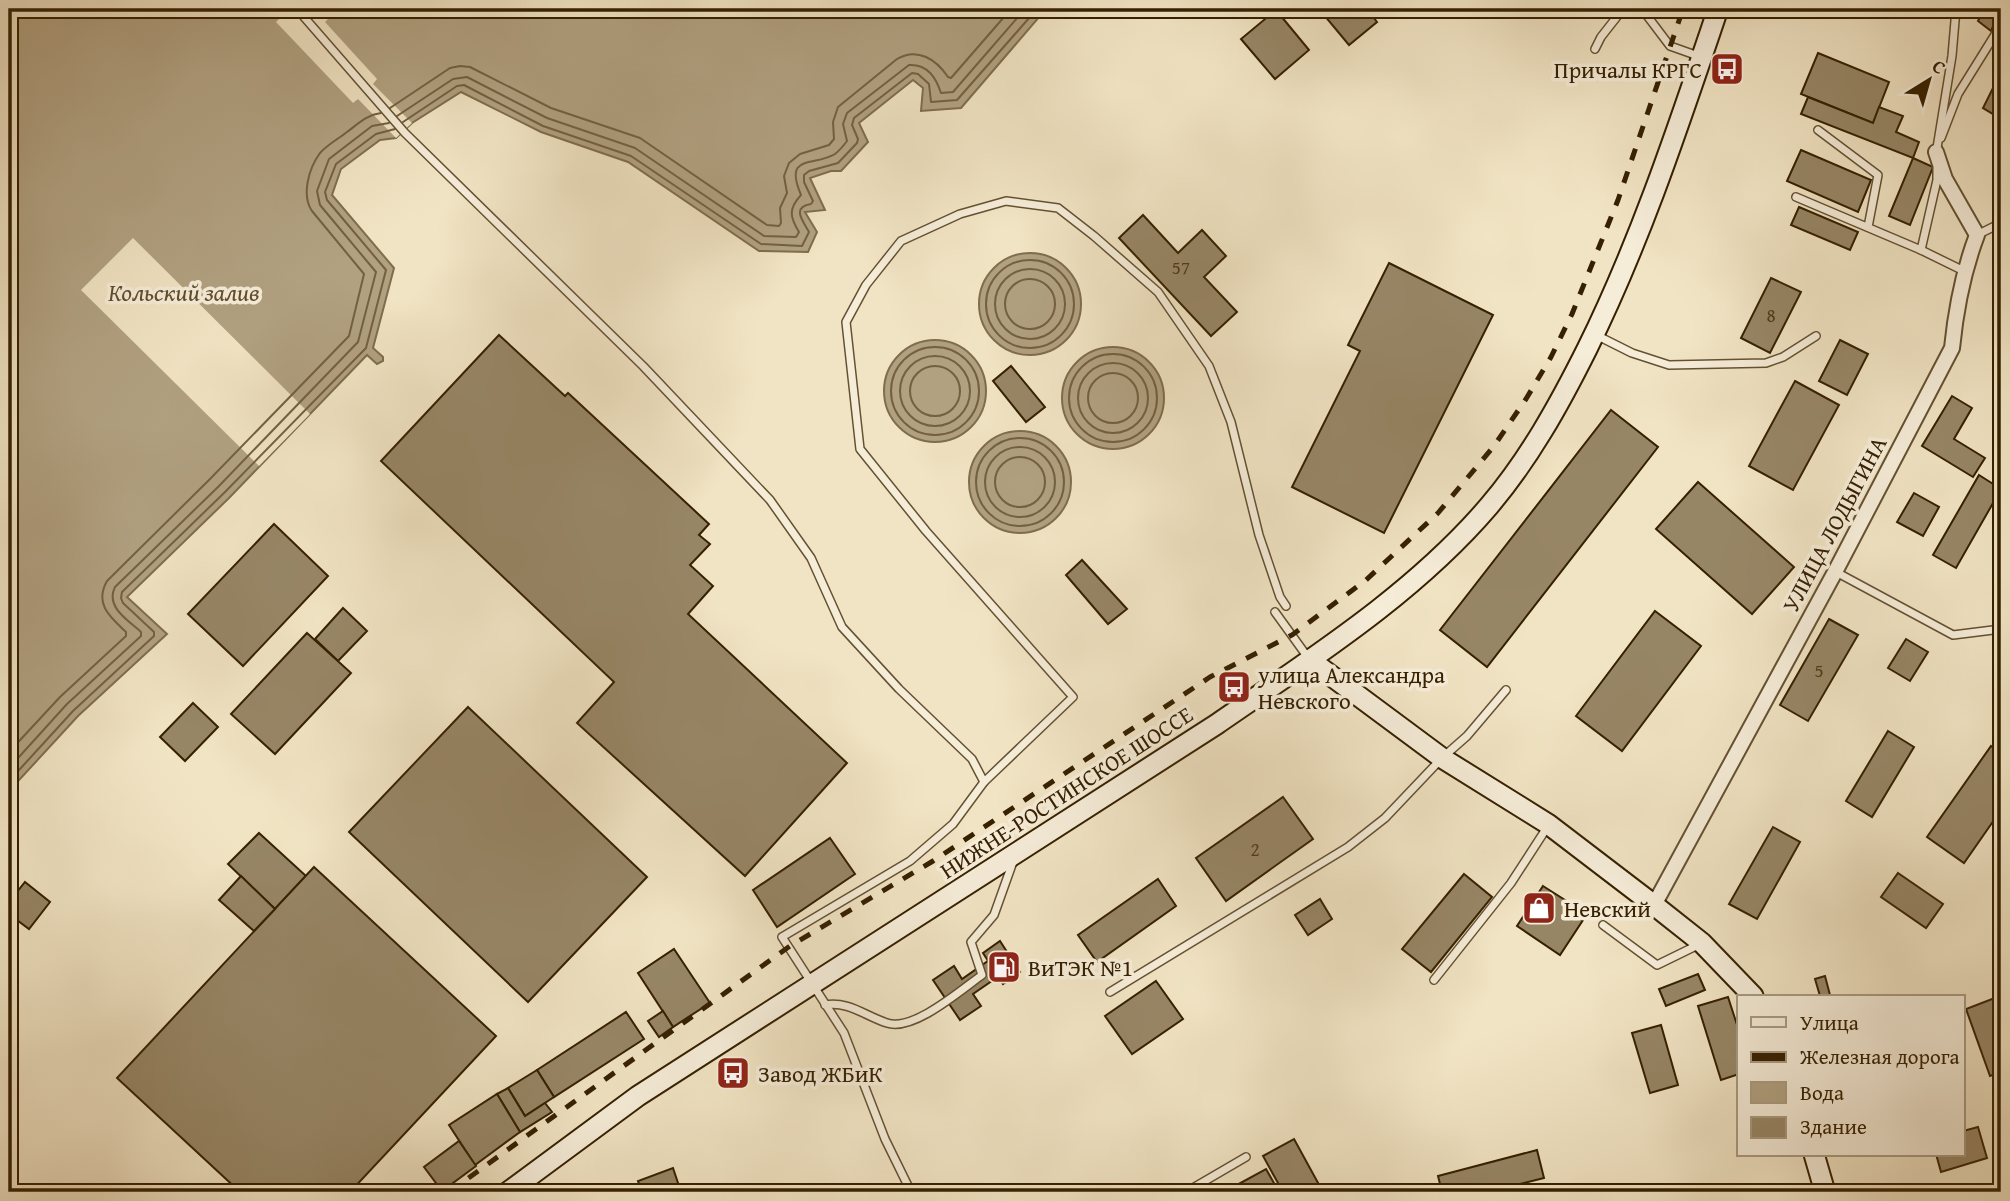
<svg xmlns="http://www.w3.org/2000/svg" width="2010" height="1201" font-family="'Gentium Book Plus',serif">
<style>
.water{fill:#b1a181;stroke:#7f6d4d;stroke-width:2}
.pier{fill:#f1e4c4}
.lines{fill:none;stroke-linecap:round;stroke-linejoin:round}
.shore{stroke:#736040;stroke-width:2}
.building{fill:#978666;stroke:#352000;stroke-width:2}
.lane-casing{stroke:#645131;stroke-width:10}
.street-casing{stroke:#645131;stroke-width:18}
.secondary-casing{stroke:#352000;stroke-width:23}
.lane{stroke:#f6edd9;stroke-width:7}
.street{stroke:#f6edd9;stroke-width:14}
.secondary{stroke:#f6edd9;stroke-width:19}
.rail{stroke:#352000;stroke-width:5;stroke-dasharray:12 12;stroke-linecap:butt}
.labels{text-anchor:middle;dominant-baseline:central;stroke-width:7;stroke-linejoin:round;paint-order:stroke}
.number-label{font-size:19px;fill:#4e3a1a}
.poi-label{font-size:23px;fill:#352000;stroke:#f6edd9;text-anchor:start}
.street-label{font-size:23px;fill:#352000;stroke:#f6edd9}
.water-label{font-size:24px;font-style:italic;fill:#604d2d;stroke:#f6edd9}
</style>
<rect width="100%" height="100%" fill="#f1e4c4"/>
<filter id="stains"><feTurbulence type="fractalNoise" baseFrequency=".00286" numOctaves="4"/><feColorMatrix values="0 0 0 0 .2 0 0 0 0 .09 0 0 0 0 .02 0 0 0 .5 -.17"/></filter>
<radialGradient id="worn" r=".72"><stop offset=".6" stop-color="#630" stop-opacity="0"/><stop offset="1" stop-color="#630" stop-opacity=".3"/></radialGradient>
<!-- water -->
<g class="water">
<polygon points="9,9 1046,9 961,108 921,111 923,88 913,80 859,123 868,142 841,171 831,171 810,178 825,210 805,212 817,232 808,252 759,251 628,162 541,132 461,92 412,123 396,138 380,140 341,169 332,195 394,268 373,348 383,357 383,361 377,364 367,355 229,498 127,597 167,634 78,716 9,791"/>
<circle cx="1030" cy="304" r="51"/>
<circle cx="935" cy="391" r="51"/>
<circle cx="1113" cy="398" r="51"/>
<circle cx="1020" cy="482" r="51"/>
</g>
<!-- pier -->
<g class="pier">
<polygon points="289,9 338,9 325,22 377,79 373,84 412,123 396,138 358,99 353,103 276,22"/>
<polygon points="133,238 310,414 259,466 81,290"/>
</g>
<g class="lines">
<!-- shore -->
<g class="shore">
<path d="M390,108l60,-40 10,-2 10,1 81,41 89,30 127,87 12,1 2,-3 -1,-15 7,-15 -3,-17 5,-13 11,-9 29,-9 5,-6 -1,-17 5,-15 59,-48c20,-12 39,0 51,18l3,1 60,-69"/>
<path d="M397,116l56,-37 14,-2 80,41 88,30 129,88 32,1 3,-5c-9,-15 -11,-23 2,-37 -18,-42 13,-28 34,-41 4,-3 9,-9 12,-13l-4,-17 4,-11 62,-48c19,-1 27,13 32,28l12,-1 72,-83"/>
<path d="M403,122l54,-36 7,-1 79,41 88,30 130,88 41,2 7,-14c-6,-11 -18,-25 2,-28l2,-3 -9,-19v-7l5,-4 29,-8 19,-20 1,-4 -6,-14 2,-7 58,-45 6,1 11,10 2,18 26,-2 80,-91"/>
<circle cx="1030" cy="304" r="44"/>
<circle cx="1030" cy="304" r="35"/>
<circle cx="1030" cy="304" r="25"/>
<circle cx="935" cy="391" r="44"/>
<circle cx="1113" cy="398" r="44"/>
<circle cx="935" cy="391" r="35"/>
<circle cx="1113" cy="398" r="35"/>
<circle cx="935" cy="391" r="25"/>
<circle cx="1113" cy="398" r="25"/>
<circle cx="1020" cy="482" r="44"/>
<circle cx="1020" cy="482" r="35"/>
<circle cx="1020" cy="482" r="25"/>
<path d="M9,752l51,-55 66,-61v-4c-16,-15 -32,-28 -19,-51l103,-102 139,-143 15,-62 -52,-63c-11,-16 -3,-43 8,-58 7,-8 18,-14 27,-21 11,-8 19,-17 34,-19"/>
<path d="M9,768l58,-64 74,-68v-4c-13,-12 -36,-25 -26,-45l103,-100 140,-145 18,-70 -56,-67 -3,-14 12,-32 43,-33 17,-3"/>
<polyline points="9,781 73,711 154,636 154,632 123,603 121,598 122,592 224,493 366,348 386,270 327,200 325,192 336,164 376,134 395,129"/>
</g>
</g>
<!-- building -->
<g class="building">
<polygon points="1319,9 1367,9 1377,22 1349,45"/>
<polygon points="1817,9 1839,9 1838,15"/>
<polygon points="1984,9 2001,9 1991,31 1978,21"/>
<polygon points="1276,10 1309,50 1275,79 1241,39"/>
<polygon points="1818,53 1889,82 1873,123 1801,94"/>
<polygon points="2001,72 2001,111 1998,117 1983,108"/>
<polygon points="1808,97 1873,123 1879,107 1903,116 1896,132 1919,142 1913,158 1801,114"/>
<polygon points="1801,150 1871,180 1858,212 1787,181"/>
<polygon points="1913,158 1933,167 1910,225 1889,216"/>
<polygon points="1799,207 1858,232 1850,250 1791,225"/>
<polygon points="1143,215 1178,253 1202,230 1226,256 1204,277 1237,312 1211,336 1119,238"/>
<polygon points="1389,263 1493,315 1384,533 1292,487 1360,351 1348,345"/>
<polygon points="1771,278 1801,292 1770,353 1741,338"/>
<polygon points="499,335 565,396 568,393 709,524 699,535 710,544 690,565 713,586 688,614 847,763 745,876 577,723 614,682 381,461"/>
<polygon points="1840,340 1868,354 1847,395 1819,381"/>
<polygon points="1011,366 1045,407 1026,422 993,381"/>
<polygon points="1795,381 1839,405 1793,490 1749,466"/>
<polygon points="1952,396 1972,408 1954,439 1985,458 1973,477 1922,446"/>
<polygon points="1611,410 1658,447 1487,667 1440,630"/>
<polygon points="1979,475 2001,489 1956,568 1933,555"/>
<polygon points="1698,482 1794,567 1752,614 1656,529"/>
<polygon points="1914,493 1939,507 1923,536 1897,522"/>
<polygon points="274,524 328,576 243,666 188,614"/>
<polygon points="1082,560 1127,609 1108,624 1066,575"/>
<polygon points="343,608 367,631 338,661 315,639"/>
<polygon points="1655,611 1701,646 1622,751 1576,716"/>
<polygon points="1829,619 1858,635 1808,721 1780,705"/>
<polygon points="307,633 351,673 275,754 231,714"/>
<polygon points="1906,639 1928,652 1910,681 1888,668"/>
<polygon points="193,703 218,727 185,761 160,737"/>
<polygon points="468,707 647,877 528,1002 349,832"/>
<polygon points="1888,731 1914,747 1872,817 1846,801"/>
<polygon points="1991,746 2001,754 2001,810 1964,863 1927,837"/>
<polygon points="1283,797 1313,839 1226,901 1196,858"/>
<polygon points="1773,827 1800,842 1757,919 1729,904"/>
<polygon points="259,833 306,876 275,909 228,864"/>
<polygon points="830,838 855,874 777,927 753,890"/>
<polygon points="314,867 496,1036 350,1192 240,1192 117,1078"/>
<polygon points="1898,873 1943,904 1926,928 1881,897"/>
<polygon points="1464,874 1492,897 1431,972 1402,949"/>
<polygon points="241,876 275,909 254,931 219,900"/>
<polygon points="1158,879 1176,906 1097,962 1078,935"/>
<polygon points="25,882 50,902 29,929 9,914 9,902"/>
<polygon points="1543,886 1587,914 1560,955 1517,926"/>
<polygon points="1320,899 1332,919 1308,935 1295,915"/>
<polygon points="1000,941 1020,972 1003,984 983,953"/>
<polygon points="674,949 710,1003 673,1027 638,973"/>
<polygon points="988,961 999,976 973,994 981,1006 960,1020 933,980 954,966 962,979"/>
<polygon points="1698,974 1705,990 1666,1006 1659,989"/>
<polygon points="1825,976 1830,995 1820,996 1815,979"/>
<polygon points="1156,981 1183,1019 1132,1054 1105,1016"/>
<polygon points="2000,996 2001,1072 1990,1076 1966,1009"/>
<polygon points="1728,997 1739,1031 1739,1074 1721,1080 1698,1006"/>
<polygon points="663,1011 673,1027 659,1037 648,1021"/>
<polygon points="626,1012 644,1039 554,1097 537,1070"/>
<polygon points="1661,1025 1678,1085 1650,1093 1632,1033"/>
<polygon points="537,1070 554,1097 525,1116 508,1088"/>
<polygon points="508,1088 525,1116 545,1103 552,1112 520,1132 497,1094"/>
<polygon points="497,1094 520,1132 475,1165 449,1125"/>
<polygon points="1978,1127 1987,1158 1941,1172 1936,1154 1963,1154 1963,1131"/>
<polygon points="1294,1139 1323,1192 1283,1192 1263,1156"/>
<polygon points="459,1141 476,1166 442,1191 424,1167"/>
<polygon points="1537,1150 1544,1178 1488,1192 1442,1192 1438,1176"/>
<polygon points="673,1168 681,1192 642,1192 638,1181"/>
<polygon points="1266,1169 1279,1192 1224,1192"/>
</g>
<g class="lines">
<defs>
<g id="lane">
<polyline points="308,9 304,17 405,133 643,366 770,500 811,558 842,627 899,689 972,759 984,782"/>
<polyline points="1642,9 1670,46 1701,57"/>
<polyline points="1595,49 1601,37 1623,9"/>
<polyline points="1818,130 1878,175 1868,227"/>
<polyline points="1941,138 1958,94 2001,25"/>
<polyline points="1936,154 1952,56 1956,9"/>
<polyline points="1796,197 1921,250 1964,271"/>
<polyline points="1977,235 2001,223"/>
<polyline points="1921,250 1937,180 1937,169"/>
<polyline points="1596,335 1632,353 1669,365 1766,363 1783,357 1816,336"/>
<polyline points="1836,572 1953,635 2001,629"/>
<polyline points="1275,612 1309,659"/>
<polyline points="1603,925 1657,965 1700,944"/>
<polyline points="1434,980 1511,883 1548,826"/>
<polyline points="1110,992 1348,847 1385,818 1442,758 1467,736 1506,690"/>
<path d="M825,1005c24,-4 40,11 62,18 26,9 74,-33 95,-48l-11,-33 23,-27 20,-56"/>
<polyline points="911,1192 885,1139 844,1033 782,937 910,861 953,824 984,782 1073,697 926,531 860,449 846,322 866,285 901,241 960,214 1006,201 1058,208 1094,236 1158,292 1209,366 1231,422 1259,535 1280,597 1286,606"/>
<polyline points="1186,1192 1246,1157"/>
</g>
<path id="street" d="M1654,905l181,-333 117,-224c4,-40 11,-76 25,-113l-32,-56 -9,-27"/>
<g id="secondary">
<polyline points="1310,660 1442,758 1548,824 1654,905 1702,943 1753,996"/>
<polyline points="1814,1154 1825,1192"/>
<path d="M508,1192l130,-96 579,-372c94,-65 197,-130 272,-218 40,-47 70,-101 98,-157 54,-109 92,-225 131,-340"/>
</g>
</defs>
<!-- lane casing -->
<use href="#lane" class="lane-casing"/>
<!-- street casing -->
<use href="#street" class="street-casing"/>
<!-- secondary casing -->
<use href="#secondary" class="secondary-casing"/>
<!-- lane -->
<use href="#lane" class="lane"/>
<!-- street -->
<use href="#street" class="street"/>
<!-- secondary -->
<use href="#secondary" class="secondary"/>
<!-- rail -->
<polyline class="rail" points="449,1192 790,946 933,861 1210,677 1292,635 1366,580 1438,513 1494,446 1526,399 1551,357 1572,314 1618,200 1683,9"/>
</g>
<!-- icons -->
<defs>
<symbol id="bus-square" viewBox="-11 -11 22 22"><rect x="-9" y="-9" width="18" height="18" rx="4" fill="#8f2418" stroke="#f6edd9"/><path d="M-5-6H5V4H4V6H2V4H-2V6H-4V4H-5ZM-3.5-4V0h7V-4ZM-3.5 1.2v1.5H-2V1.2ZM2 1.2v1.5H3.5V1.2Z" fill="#fff"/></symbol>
<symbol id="shop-square" viewBox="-11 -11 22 22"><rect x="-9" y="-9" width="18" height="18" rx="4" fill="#8f2418" stroke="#f6edd9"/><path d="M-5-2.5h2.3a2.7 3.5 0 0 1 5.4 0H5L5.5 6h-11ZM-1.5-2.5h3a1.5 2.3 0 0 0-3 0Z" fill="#fff"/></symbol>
<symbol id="fuel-square" viewBox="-11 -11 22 22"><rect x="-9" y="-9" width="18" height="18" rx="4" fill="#8f2418" stroke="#f6edd9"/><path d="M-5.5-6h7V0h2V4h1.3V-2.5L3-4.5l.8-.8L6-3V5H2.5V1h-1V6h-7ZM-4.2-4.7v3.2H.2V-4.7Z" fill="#fff"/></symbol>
</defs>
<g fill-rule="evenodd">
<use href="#bus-square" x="1708" y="50" width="38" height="38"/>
<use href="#bus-square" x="1215" y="668" width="38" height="38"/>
<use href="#shop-square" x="1520" y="889" width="38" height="38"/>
<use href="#fuel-square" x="985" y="948" width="38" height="38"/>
<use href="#bus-square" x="714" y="1054" width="38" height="38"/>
</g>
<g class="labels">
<!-- number labels -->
<g class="number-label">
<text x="1181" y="267">57</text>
<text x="1771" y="315">8</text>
<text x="1819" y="670">5</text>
<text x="1255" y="849">2</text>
</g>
<!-- poi labels -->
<g class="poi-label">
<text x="1702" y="69" text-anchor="end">Причалы КРГС</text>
<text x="1258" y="674">улица Александра<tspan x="1258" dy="26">Невского</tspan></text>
<text x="1564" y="908">Невский</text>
<text x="1028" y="967">ВиТЭК №1</text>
<text x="758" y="1073">Завод ЖБиК</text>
</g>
<!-- street labels -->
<g class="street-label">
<text transform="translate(1834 524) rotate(-62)">УЛИЦА ЛОДЫГИНА</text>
<text transform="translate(1066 792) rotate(-33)">НИЖНЕ-РОСТИНСКОЕ ШОССЕ</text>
</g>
<!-- water labels -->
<g class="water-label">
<text x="184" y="292">Кольский залив</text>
</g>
</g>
<!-- margin -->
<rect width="2010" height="1201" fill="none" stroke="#f1e4c4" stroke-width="35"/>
<rect x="10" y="10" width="1989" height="1180" fill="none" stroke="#352000" stroke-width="3.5"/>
<rect x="18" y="18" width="1975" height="1166" fill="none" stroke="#352000" stroke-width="2"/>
<!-- legend -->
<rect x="1737" y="995" width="228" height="161" fill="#f6edd9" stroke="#a99b82" stroke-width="2"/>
<rect x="1751" y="1017" width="35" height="10" fill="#f6edd9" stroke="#a99b82" stroke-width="2"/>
<text x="1800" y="1030" font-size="21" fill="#352000">Улица</text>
<rect x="1751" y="1052" width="35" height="10" fill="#352000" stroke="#a99b82" stroke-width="2"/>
<text x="1800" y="1064" font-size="21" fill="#352000">Железная дорога</text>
<rect x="1751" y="1082" width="35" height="21" fill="#b1a181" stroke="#a99b82" stroke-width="2"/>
<text x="1800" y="1100" font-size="21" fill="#352000">Вода</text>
<rect x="1751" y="1117" width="35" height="21" fill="#978666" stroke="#a99b82" stroke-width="2"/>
<text x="1800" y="1134" font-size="21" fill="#352000">Здание</text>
<!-- north arrow -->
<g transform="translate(1929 80) rotate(37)" stroke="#f6edd9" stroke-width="5" paint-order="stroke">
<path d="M0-5L12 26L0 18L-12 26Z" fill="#352000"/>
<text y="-10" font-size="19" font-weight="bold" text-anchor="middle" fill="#352000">С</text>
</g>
<rect width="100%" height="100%" filter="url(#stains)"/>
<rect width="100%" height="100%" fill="url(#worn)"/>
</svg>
